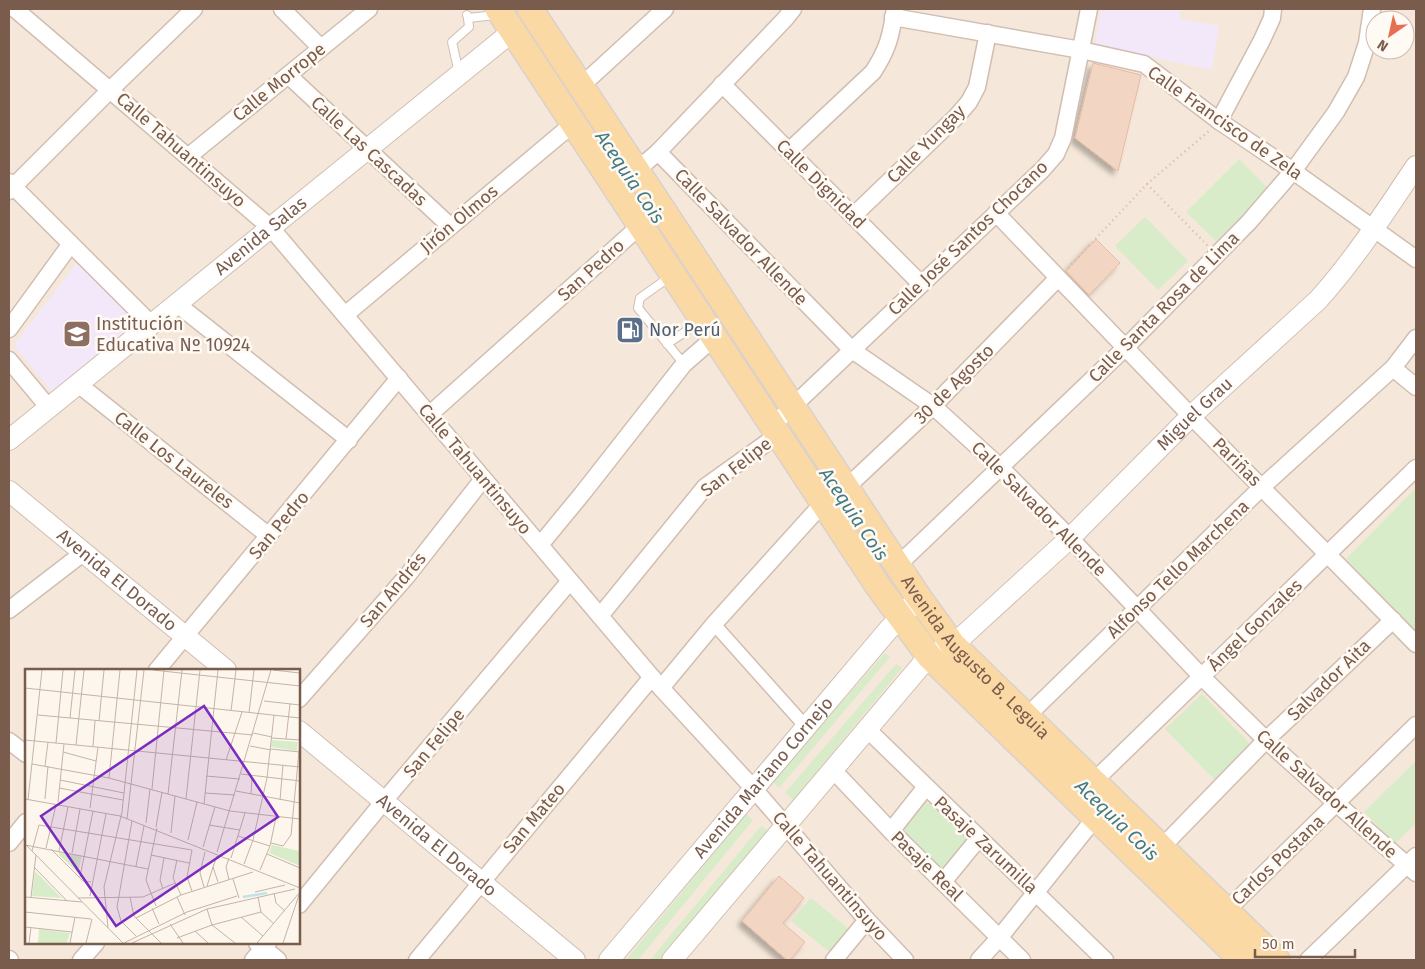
<svg xmlns="http://www.w3.org/2000/svg" width="1425" height="969" font-family="'Fira Sans',sans-serif">
<style>
.residential{fill:#f5e8da;fill-rule:evenodd}
.education{fill:#f3e8fa}
.green{fill:#d8ecc9}
.building{fill:#f3d5c3;stroke:#e6bba3;filter:url(#shadow)}
.lines{fill:none;stroke-linecap:round;stroke-linejoin:round}
.service-casing{stroke:#d1beb0;stroke-width:10}
.pedestrian-casing{stroke:#d1beb0;stroke-width:15}
.minor-casing{stroke:#d1beb0;stroke-width:19}
.tertiary-casing{stroke:#d1beb0;stroke-width:22}
.primary-casing{stroke:#dad1cd;stroke-width:28}
.path{stroke:#d9b8a5;stroke-width:2.5;stroke-dasharray:1 4;stroke-linecap:butt}
.service{stroke:#fff;stroke-width:8}
.pedestrian{stroke:#fff;stroke-width:12}
.minor{stroke:#fff;stroke-width:16}
.tertiary{stroke:#fff;stroke-width:20}
.primary{stroke:#fbd9a5;stroke-width:25}
.labels{text-anchor:middle;dominant-baseline:central;stroke-width:5;stroke-linejoin:round;paint-order:stroke}
.street-label{font-size:18px;fill:#7a5c4d;stroke:#fffaf3}
.education-label{font-size:18px;fill:#785e54;stroke:#fffaf3;text-anchor:start}
.service-label{font-size:18px;fill:#4e5e75;stroke:#fffaf3;text-anchor:start}
.water-label{font-size:19px;font-style:italic;fill:#437c86;stroke:#fffaf3}
.inset-river{fill:none;stroke:#bfe3e8;stroke-width:2.5}
.inset-road{fill:none;stroke:#c5b3a7;stroke-width:1}
.view{fill:#7b2cbf;fill-opacity:0.15;stroke:#7b2cbf;stroke-width:2.5}
.inset-edge{fill:none;stroke:#7a5c4d;stroke-width:2.5}
</style>
<defs>
<filter id="shadow"><feDropShadow dx="-4.5" dy="4.5" stdDeviation="2.5" flood-color="#0004"/></filter>
</defs>
<rect width="100%" height="100%" fill="#fdf6ec"/>
<!-- residential -->
<path class="residential" d="M9,9h1407v951h-1407zM1375,20h30v30h-30zM26,670h273v273h-273z"/>
<!-- education -->
<g class="education">
<polygon points="1101,9 1181,9 1180,19 1219,26 1212,70 1095,45"/>
<polygon points="83,262 143,321 56,397 15,347 16,342 77,263"/>
</g>
<!-- green -->
<g class="green">
<polygon points="1239,159 1269,189 1216,241 1186,212"/>
<polygon points="1145,217 1188,261 1158,290 1115,246"/>
<polygon points="1416,488 1416,633 1346,559"/>
<polygon points="885,653 890,657 779,788 773,781"/>
<polygon points="896,664 902,668 793,800 785,793"/>
<polygon points="1202,694 1252,746 1215,780 1165,729"/>
<polygon points="1416,761 1416,823 1395,844 1364,812"/>
<polygon points="928,802 971,840 943,874 902,833 903,828 924,803"/>
<polygon points="746,814 753,820 638,960 626,960"/>
<polygon points="761,826 768,831 662,960 650,960"/>
<polygon points="811,898 850,930 831,953 791,921"/>
</g>
<!-- building -->
<g class="building">
<polygon points="1093,63 1141,75 1118,171 1075,138"/>
<polygon points="1096,239 1120,263 1089,295 1066,271"/>
<polygon points="779,876 804,898 783,923 805,942 790,960 787,960 742,921"/>
</g>
<g class="lines">
<defs>
<g id="service">
<polyline points="467,15 468,18 496,15"/>
<polyline points="459,73 452,42 469,27 468,18"/>
<polyline points="671,276 640,298 638,308 684,364"/>
<polyline points="667,344 701,321"/>
</g>
<polyline id="pedestrian" points="714,624 806,727"/>
<g id="minor">
<polyline points="15,9 271,228 661,688 754,789 867,920 905,960"/>
<polyline points="282,9 321,48"/>
<polyline points="893,17 1081,50 1144,64 1219,121 1293,171 1416,259"/>
<polyline points="288,75 450,226"/>
<polyline points="722,84 921,284"/>
<polyline points="581,86 665,9"/>
<polyline points="1219,121 1262,40 1272,18 1273,9"/>
<path d="M789,151l84,-79c15,-23 18,-36 22,-63"/>
<polyline points="658,152 852,350 933,406 1000,467 1070,538 1202,677 1266,740 1336,803 1416,873"/>
<polyline points="189,156 369,9"/>
<polyline points="637,170 658,152 785,19 793,9"/>
<polyline points="9,182 152,325"/>
<polyline points="9,191 110,90 194,9"/>
<polyline points="996,213 1191,416 1416,644"/>
<polyline points="853,216 956,117 969,102 977,87 988,33"/>
<polyline points="177,304 349,440"/>
<polyline points="345,315 574,123"/>
<polyline points="9,329 70,245"/>
<polyline points="9,360 49,408"/>
<polyline points="1393,368 1416,387"/>
<polyline points="78,384 269,536"/>
<polyline points="429,415 641,225"/>
<polyline points="773,425 1042,170 1056,154 1063,138 1089,9"/>
<polyline points="847,487 933,406 1058,278"/>
<polyline points="540,545 582,494 684,364 715,337"/>
<polyline points="898,565 1125,348 1249,222 1293,171 1336,112 1356,77 1367,43 1372,9"/>
<polyline points="9,610 83,553"/>
<polyline points="600,616 705,487 779,434"/>
<polyline points="157,670 399,378"/>
<polyline points="661,688 714,624 824,502"/>
<polyline points="299,699 407,576 483,479"/>
<polyline points="1026,717 1262,487 1393,368 1416,338"/>
<polyline points="867,729 1105,960"/>
<polyline points="9,741 26,754"/>
<polyline points="833,770 891,831 1022,960"/>
<polyline points="1093,782 1416,468"/>
<polyline points="891,831 925,788"/>
<polyline points="9,843 26,822"/>
<polyline points="1161,848 1266,740 1393,620"/>
<polyline points="943,882 979,838"/>
<polyline points="299,905 384,801 570,581"/>
<polyline points="1226,911 1416,725"/>
<polyline points="257,943 278,960"/>
<polyline points="9,959 10,960"/>
<polyline points="81,960 96,943"/>
<polyline points="253,960 268,943"/>
<polyline points="417,960 652,677"/>
<polyline points="834,960 867,920"/>
<polyline points="979,960 1000,937 1095,818"/>
<polyline points="1308,960 1416,856"/>
</g>
<g id="tertiary">
<path id="s1" d="M9,440l504,-409"/>
<path id="s2" d="M9,491l217,179"/>
<path id="s3" d="M299,731l276,229"/>
<path id="s4" d="M609,960l280,-331 22,-23"/>
<path id="s5" d="M672,960l257,-304 24,-11 117,-107 121,-122 127,-116c37,-41 67,-88 98,-134"/>
</g>
<g id="primary">
<polyline points="498,9 878,586 929,656 1242,960"/>
<path id="s6" d="M530,9l389,589 34,47 324,315"/>
</g>
</defs>
<!-- service casing -->
<use href="#service" class="service-casing"/>
<!-- pedestrian casing -->
<use href="#pedestrian" class="pedestrian-casing"/>
<!-- minor casing -->
<use href="#minor" class="minor-casing"/>
<!-- tertiary casing -->
<use href="#tertiary" class="tertiary-casing"/>
<!-- primary casing -->
<use href="#primary" class="primary-casing"/>
<!-- path -->
<g class="path">
<polyline points="1147,184 1208,246"/>
<polyline points="1068,268 1147,184 1209,131"/>
</g>
<!-- service -->
<use href="#service" class="service"/>
<!-- pedestrian -->
<use href="#pedestrian" class="pedestrian"/>
<!-- minor -->
<use href="#minor" class="minor"/>
<!-- tertiary -->
<use href="#tertiary" class="tertiary"/>
<!-- primary -->
<use href="#primary" class="primary"/>
</g>
<!-- icons -->
<defs>
<symbol id="fuel-square" viewBox="-11 -11 22 22"><rect x="-9" y="-9" width="18" height="18" rx="4" fill="#5c6f8a" stroke="#fffaf3"/><path d="M-5.5-6h7V0h2V4h1.3V-2.5L3-4.5l.8-.8L6-3V5H2.5V1h-1V6h-7ZM-4.2-4.7v3.2H.2V-4.7Z" fill="#fff"/></symbol>
<symbol id="school-square" viewBox="-11 -11 22 22"><rect x="-9" y="-9" width="18" height="18" rx="4" fill="#8d6e63" stroke="#fffaf3"/><path d="M0-5L7-2L0 1L-7-2ZM-4 1L0 2.5L4 1V4Q0 6-4 4Z" fill="#fff"/></symbol>
</defs>
<g fill-rule="evenodd">
<use href="#fuel-square" x="614" y="314" width="32" height="32"/>
<use href="#school-square" x="61" y="318" width="32" height="32"/>
</g>
<g class="labels">
<!-- street labels -->
<g class="street-label">
<text transform="translate(279 82) rotate(-39)">Calle Morrope</text>
<text transform="translate(1225 123) rotate(35)">Calle Francisco de Zela</text>
<text transform="translate(926 144) rotate(-45)">Calle Yungay</text>
<text transform="translate(181 150) rotate(41)">Calle Tahuantinsuyo</text>
<text transform="translate(369 151) rotate(43)">Calle Las Cascadas</text>
<text transform="translate(821 184) rotate(45)">Calle Dignidad</text>
<text transform="translate(459 219) rotate(-40)">Jirón Olmos</text>
<text stroke="none"><textPath href="#s1" startOffset="324">Avenida Salas</textPath></text>
<text transform="translate(741 237) rotate(46)">Calle Salvador Allende</text>
<text transform="translate(968 238) rotate(-44)">Calle José Santos Chocano</text>
<text transform="translate(591 270) rotate(-42)">San Pedro</text>
<text transform="translate(1164 307) rotate(-45)">Calle Santa Rosa de Lima</text>
<text transform="translate(954 384) rotate(-45)">30 de Agosto</text>
<text stroke="none"><textPath href="#s5" startOffset="759">Miguel Grau</textPath></text>
<text transform="translate(174 460) rotate(38)">Calle Los Laureles</text>
<text transform="translate(1237 462) rotate(45)">Pariñas</text>
<text transform="translate(736 467) rotate(-38)">San Felipe</text>
<text transform="translate(475 469) rotate(50)">Calle Tahuantinsuyo</text>
<text transform="translate(1039 509) rotate(45)">Calle Salvador Allende</text>
<text transform="translate(279 525) rotate(-50)">San Pedro</text>
<text transform="translate(1178 569) rotate(-44)">Alfonso Tello Marchena</text>
<text stroke="none"><textPath href="#s2" startOffset="140">Avenida El Dorado</textPath></text>
<text transform="translate(393 590) rotate(-50)">San Andrés</text>
<text transform="translate(1255 625) rotate(-44)">Ángel Gonzales</text>
<text stroke="none"><textPath href="#s6" startOffset="788">Avenida Augusto B. Leguia</textPath></text>
<text transform="translate(1329 680) rotate(-44)">Salvador Aita</text>
<text transform="translate(434 743) rotate(-50)">San Felipe</text>
<text stroke="none"><textPath href="#s4" startOffset="239">Avenida Mariano Cornejo</textPath></text>
<text transform="translate(1327 794) rotate(42)">Calle Salvador Allende</text>
<text transform="translate(534 818) rotate(-50)">San Mateo</text>
<text stroke="none"><textPath href="#s3" startOffset="179">Avenida El Dorado</textPath></text>
<text transform="translate(986 845) rotate(43)">Pasaje Zarumilla</text>
<text transform="translate(1278 860) rotate(-44)">Carlos Postana</text>
<text transform="translate(927 866) rotate(44)">Pasaje Real</text>
<text transform="translate(830 876) rotate(49)">Calle Tahuantinsuyo</text>
</g>
<!-- education labels -->
<g class="education-label">
<text x="96" y="324">Institución<tspan x="96" dy="21">Educativa Nº 10924</tspan></text>
</g>
<!-- service labels -->
<g class="service-label">
<text x="649" y="330">Nor Perú</text>
</g>
<!-- water labels -->
<g class="water-label">
<text transform="translate(630 177) rotate(56)">Acequia Cois</text>
<text transform="translate(854 514) rotate(56)">Acequia Cois</text>
<text transform="translate(1117 820) rotate(44)">Acequia Cois</text>
</g>
</g>
<!-- overview -->
<g transform="translate(25 669)">
<rect width="275" height="275" fill="#fdf6ec"/>
<path d="M247,71l26,2 -1,9 -26,-4zM247,176l28,6v15l-31,-13zM34,183l23,4 -4,17 -19,-18zM10,202l27,27 -30,-2zM14,260l31,4 -3,10h-29z" fill="#d8ecc9"/>
<path class="inset-river" d="M218,228l24,-4"/>
<path class="inset-road" d="M128,1l147,16M248,1l27,3M0,19l275,30M239,32l36,4M206,42l5,-41M224,44l5,-43M13,46l215,20M45,49l5,-48M74,52l5,-51M228,64l19,4M247,69l28,2M261,70l4,-35M0,71l275,27M31,74l7,-73M51,76l8,-75M68,77l2,-25M225,77l21,4M246,80l29,3M38,83l33,9M201,91l16,-48M7,95l77,14 121,33 70,8M20,97l3,-24M216,105l59,7M181,107l34,3M84,109l11,-108M35,111l64,13M34,119l64,12M127,120l12,-119M211,122l64,12M180,124l30,2M143,125l14,-124M226,125l1,-17M0,130l95,17 180,72M20,130l3,-33M161,130l14,-129M3,131l14,-130M255,131l3,-35M33,133l6,-58M179,135l14,-134M65,139l8,-61M102,150l17,-149M107,152l-15,86 4,14 15,15M121,154l4,-34M184,156l31,5M131,158l6,-35M146,164l4,-37M213,167l32,10M163,171l9,-38M246,174l12,3 8,-11 9,-94M0,175l98,99M0,176l123,24M178,178l12,-40M21,179l10,-43M26,180l32,32 8,1M167,181l-5,27 5,14M7,182l7,-26 153,25M34,182l9,-44M192,183l54,-182M47,184l8,-44M242,185l33,14M126,186l38,8M192,187l-4,11 5,15M206,189l14,-45M152,191l-4,18 8,17M219,195l9,-24 14,-62 7,-63M111,197l8,-40M9,198l33,34M235,201l10,-24 6,-29M55,208l13,-66M208,210l6,19M204,211l-3,-13 3,-9M182,217l6,-19M179,218l-4,-14 5,-21M138,220l-3,-9 4,-22M230,223l30,-7M249,224l2,10 9,8M65,227l16,-82M0,228l57,5M6,228l5,-42M105,228l4,19 27,27M152,228l8,18M233,228l3,15 13,12M53,229l65,-1 32,-14M131,237l-10,-26 11,-52M127,239l7,16M182,240l5,16 23,18M0,243l66,7M216,248l22,19M111,249l45,-23 72,-23M145,255l13,19M0,258l47,5M83,259l-4,-41 18,-75 15,-142M170,262l13,12M152,269l35,-13 49,-13M4,274l2,-16M45,274l5,-26M61,274l6,-24M99,274l63,-31 50,-16M107,274l75,-34 88,-20M232,274l43,-51M258,274l16,-48"/>
<path class="view" d="M179,37l74,111 -162,109 -75,-110z"/>
<rect width="275" height="275" class="inset-edge"/>
</g>
<!-- border -->
<rect width="1425" height="969" fill="none" stroke="#7a5c4d" stroke-width="20"/>
<!-- north arrow -->
<g transform="translate(1390 35) rotate(214)"><circle r="24" fill="#fffaf3" stroke="#cabbb1"/>
<path d="M0-4L9 19L0 12L-9 19Z" fill="#e76f51"/>
<text y="-8" font-size="14" font-weight="bold" text-anchor="middle" fill="#7a5c4d">N</text>
</g>
<!-- scale -->
<path d="M1255 949v8h100v-8" fill="none" stroke="#7a5c4d" stroke-width="2.5"/>
<text x="1262" y="949" font-size="15" fill="#7a5c4d" stroke="#fffaf3" stroke-width="4" paint-order="stroke">50 m</text>
</svg>
